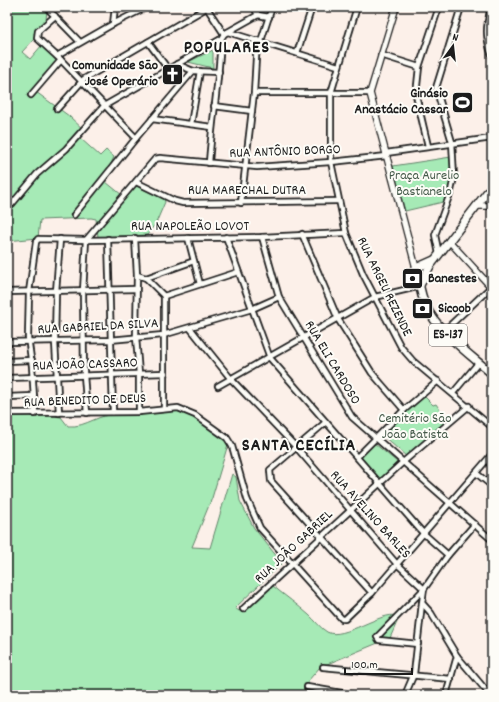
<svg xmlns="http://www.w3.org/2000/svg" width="499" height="702" font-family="Dekko,sans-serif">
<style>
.green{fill:#a6eab6;stroke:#618369}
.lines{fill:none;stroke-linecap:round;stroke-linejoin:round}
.minor-casing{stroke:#1c1c1c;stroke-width:8}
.tertiary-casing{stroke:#1c1c1c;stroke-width:8}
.primary-casing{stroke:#1c1c1c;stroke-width:10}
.minor{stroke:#fdfcf7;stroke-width:4.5}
.tertiary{stroke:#fdfcf7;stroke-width:5.5}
.primary{stroke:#fdfcf7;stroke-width:7}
.labels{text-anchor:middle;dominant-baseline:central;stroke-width:4;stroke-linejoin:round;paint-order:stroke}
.shield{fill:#fdfcf7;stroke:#605f5e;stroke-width:1}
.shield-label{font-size:13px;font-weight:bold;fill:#1c1c1c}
.poi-label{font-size:14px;font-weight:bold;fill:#1c1c1c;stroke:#fdfcf7;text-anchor:end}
.street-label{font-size:14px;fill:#1c1c1c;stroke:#fdfcf7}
.park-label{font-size:14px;fill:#455a4a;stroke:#fdfcf7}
.district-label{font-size:18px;font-weight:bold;letter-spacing:1px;fill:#1c1c1c;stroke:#fdfcf7}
</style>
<rect width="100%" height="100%" fill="#fcf0e9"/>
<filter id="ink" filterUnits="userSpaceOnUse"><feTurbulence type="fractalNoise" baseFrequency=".025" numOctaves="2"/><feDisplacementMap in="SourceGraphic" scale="8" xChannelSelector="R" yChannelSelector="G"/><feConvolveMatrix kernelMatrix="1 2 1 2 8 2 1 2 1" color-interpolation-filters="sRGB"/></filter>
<g filter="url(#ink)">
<!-- green -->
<g class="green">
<polygon points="7,7 44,7 47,10 46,20 34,33 35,38 22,52 30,59 42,45 61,61 36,92 69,116 85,131 80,138 100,156 106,150 114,157 105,177 106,182 122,195 134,185 164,199 165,202 156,223 147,235 98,237 96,219 91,218 40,220 38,238 7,241"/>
<polygon points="213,50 213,68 188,62"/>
<path d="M451,157c1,17 2,30 -8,45l-38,9 -12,-45z"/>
<polygon points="424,396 433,405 436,404 447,420 407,457 382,435"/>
<path d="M174,407l14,1 41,33 -17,57 -20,49 18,1 22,-74 4,3 4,24 14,27 28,35 -47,45 4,3 34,-25c12,10 25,19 36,29 6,5 11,13 18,17 16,9 56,-22 70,-16v6l-7,16 -70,29 -12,14 1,6 30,8h-332v-279h46l8,1 7,9c19,2 31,-14 51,-11l5,-4z"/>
<polygon points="374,443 397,462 380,480 361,457"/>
</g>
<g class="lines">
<defs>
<g id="minor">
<polyline points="46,7 80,42"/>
<polyline points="254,7 258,15 269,17"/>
<polyline points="357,7 331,93 331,162 346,233 363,274 401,347 413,361 492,427"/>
<path d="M491,7c-5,20 -6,29 1,49"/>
<polyline points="207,8 224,34"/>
<polyline points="55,16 38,31 37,38 61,60 136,138"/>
<polyline points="113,24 115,7"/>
<polyline points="228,32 338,66"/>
<polyline points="261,41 272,7"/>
<polyline points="148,42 168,69"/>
<polyline points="297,53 312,7"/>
<polyline points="381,55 419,67"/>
<polyline points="57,56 113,24 147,7"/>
<polyline points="177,64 193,71 219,72"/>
<polyline points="254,93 370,93"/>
<polyline points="31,95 61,60"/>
<polyline points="214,106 252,111"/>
<polyline points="57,109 84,79 208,7"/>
<polyline points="152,119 212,127"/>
<polyline points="191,124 200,71"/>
<polyline points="428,146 416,95 419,67 439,7"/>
<polyline points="386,153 492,138"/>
<path d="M209,163c3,-42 10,-82 12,-124"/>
<polyline points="136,182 175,201 183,203 338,201"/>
<polyline points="241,203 254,93 257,40"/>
<polyline points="7,206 12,204 37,174 66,149 104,106 221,39 224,34 258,15"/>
<polyline points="74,215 136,138 193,71"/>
<polyline points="302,234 338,319 372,373 404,410"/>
<polyline points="226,237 270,358 423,533 448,555"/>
<polyline points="262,237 279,297 352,417 492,540"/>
<polyline points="135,238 137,275 136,337 139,374 139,412"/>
<polyline points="188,238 200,284"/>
<polyline points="108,239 113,412"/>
<polyline points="439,254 435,235 451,191 454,177 452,142 436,88 461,7"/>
<polyline points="137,275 146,278 164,296 164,409"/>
<polyline points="146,278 194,261"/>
<polyline points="7,292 136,289"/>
<polyline points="164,296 238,272"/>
<polyline points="190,328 231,379 296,447 396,563 424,589 377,637 379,640 418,644"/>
<polyline points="444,331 491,287"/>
<polyline points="7,342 110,340 163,335 252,309 279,297"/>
<polyline points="7,361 32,360"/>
<polyline points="7,378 165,373"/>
<polyline points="218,386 375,297 421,286"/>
<polyline points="453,393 479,362"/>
<polyline points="7,397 34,396"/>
<polyline points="7,413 139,412 178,408 195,415 227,438 232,446 247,499 260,528 342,619 345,619 372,593 492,454"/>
<polyline points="59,413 55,342 56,292 60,239"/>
<polyline points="87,413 84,375 83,291 86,240 155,159 160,158 257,167 331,162 387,156"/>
<polyline points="35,414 32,366 28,337 29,292 36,242 38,239 86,240 262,237 346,233"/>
<polyline points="326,422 270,470 271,481 372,593"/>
<polyline points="357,457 404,410 438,381"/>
<polyline points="476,473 492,486"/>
<polyline points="475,524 448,555 424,589 422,603 431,613 457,656 490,695"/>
<polyline points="243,609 402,463 469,406"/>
<polyline points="323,667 451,679"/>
<polyline points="307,687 353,695"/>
<polyline points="405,695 414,674 422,603"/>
<polyline points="446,695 457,656"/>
</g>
<g id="tertiary">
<polyline points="396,7 370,93 416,268"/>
<polyline points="478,206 492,206"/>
<polyline points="450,242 492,288"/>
</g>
<g id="primary">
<path d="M434,260l-18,8c3,12 4,27 10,38 11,25 46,50 66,68"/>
<polyline points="420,285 430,266 492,186"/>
</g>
</defs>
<!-- minor casing -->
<use href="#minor" class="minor-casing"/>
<!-- tertiary casing -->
<use href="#tertiary" class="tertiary-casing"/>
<!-- primary casing -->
<use href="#primary" class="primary-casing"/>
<!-- minor -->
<use href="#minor" class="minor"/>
<!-- tertiary -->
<use href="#tertiary" class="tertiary"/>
<!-- primary -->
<use href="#primary" class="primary"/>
</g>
</g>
<!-- icons -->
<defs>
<symbol id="church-square" viewBox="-11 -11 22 22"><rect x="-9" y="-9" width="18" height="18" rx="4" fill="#1c1c1c" stroke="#fdfcf7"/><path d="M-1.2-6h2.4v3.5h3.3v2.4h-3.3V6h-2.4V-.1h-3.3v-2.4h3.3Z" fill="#fff"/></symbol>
<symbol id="stadium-square" viewBox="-11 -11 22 22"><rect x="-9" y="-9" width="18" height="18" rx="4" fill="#1c1c1c" stroke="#fdfcf7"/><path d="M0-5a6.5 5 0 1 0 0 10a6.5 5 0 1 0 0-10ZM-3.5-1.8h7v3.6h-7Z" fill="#fff"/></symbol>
<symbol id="bank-square" viewBox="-11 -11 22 22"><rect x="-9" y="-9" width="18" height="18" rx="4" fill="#1c1c1c" stroke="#fdfcf7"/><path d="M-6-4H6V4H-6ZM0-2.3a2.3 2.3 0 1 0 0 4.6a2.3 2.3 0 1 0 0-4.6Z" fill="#fff"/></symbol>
</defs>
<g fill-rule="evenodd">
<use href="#church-square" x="160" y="62" width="25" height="25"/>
<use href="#stadium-square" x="450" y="90" width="25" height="25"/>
<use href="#bank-square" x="400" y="266" width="25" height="25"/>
<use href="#bank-square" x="410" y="296" width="25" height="25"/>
</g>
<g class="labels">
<!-- shield labels -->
<rect class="shield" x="429" y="324" width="38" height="22" rx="3"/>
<g class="shield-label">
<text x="448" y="335">ES-137</text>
</g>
<!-- poi labels -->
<g class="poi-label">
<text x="158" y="66">Comunidade São<tspan x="158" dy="16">José Operário</tspan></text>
<text x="448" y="94">Ginásio<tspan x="448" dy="16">Anastácio Cassar</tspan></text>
<text x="428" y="279" text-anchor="start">Banestes</text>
<text x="438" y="309" text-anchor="start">Sicoob</text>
</g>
<!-- street labels -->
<g class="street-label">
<text transform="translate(285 152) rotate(-2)">RUA ANTÔNIO BORGO</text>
<text x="247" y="191">RUA MARECHAL DUTRA</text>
<text x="190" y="227">RUA NAPOLEÃO LOVOT</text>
<text transform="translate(384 287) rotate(64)">RUA ARGEU REZENDE</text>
<text transform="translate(98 327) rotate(-3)">RUA GABRIEL DA SILVA</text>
<text transform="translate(332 363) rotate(59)">RUA ELI CARDOSO</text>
<text transform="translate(85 365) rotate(-2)">RUA JOÃO CASSARO</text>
<text transform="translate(85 401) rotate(-2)">RUA BENEDITO DE DEUS</text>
<text transform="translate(370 515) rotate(48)">RUA AVELINO BARLES</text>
<text transform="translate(294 547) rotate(-43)">RUA JOÃO GABRIEL</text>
</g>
<!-- park labels -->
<g class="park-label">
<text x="424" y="176">Praça Aurelio<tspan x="424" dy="16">Bastianelo</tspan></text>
<text x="415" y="419">Cemitério São<tspan x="415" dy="16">João Batista</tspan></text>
</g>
<!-- district labels -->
<g class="district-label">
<text x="227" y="48">POPULARES</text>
<text x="299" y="446">SANTA CECÍLIA</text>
</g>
</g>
<!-- margin -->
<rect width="499" height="702" fill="none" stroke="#fdfcf7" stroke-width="24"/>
<rect x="12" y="12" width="475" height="678" fill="none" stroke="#1c1c1c" stroke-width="1.5" filter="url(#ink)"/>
<!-- north arrow -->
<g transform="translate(453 46) rotate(15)" stroke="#fdfcf7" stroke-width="3" paint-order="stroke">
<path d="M0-3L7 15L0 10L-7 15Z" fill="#1c1c1c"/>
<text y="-6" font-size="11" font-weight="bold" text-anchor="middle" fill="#1c1c1c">N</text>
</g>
<!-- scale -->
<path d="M345 668v6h67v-6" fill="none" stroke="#1c1c1c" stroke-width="2"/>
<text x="351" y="668" font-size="12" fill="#1c1c1c" stroke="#fdfcf7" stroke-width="3" paint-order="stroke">100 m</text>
</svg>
